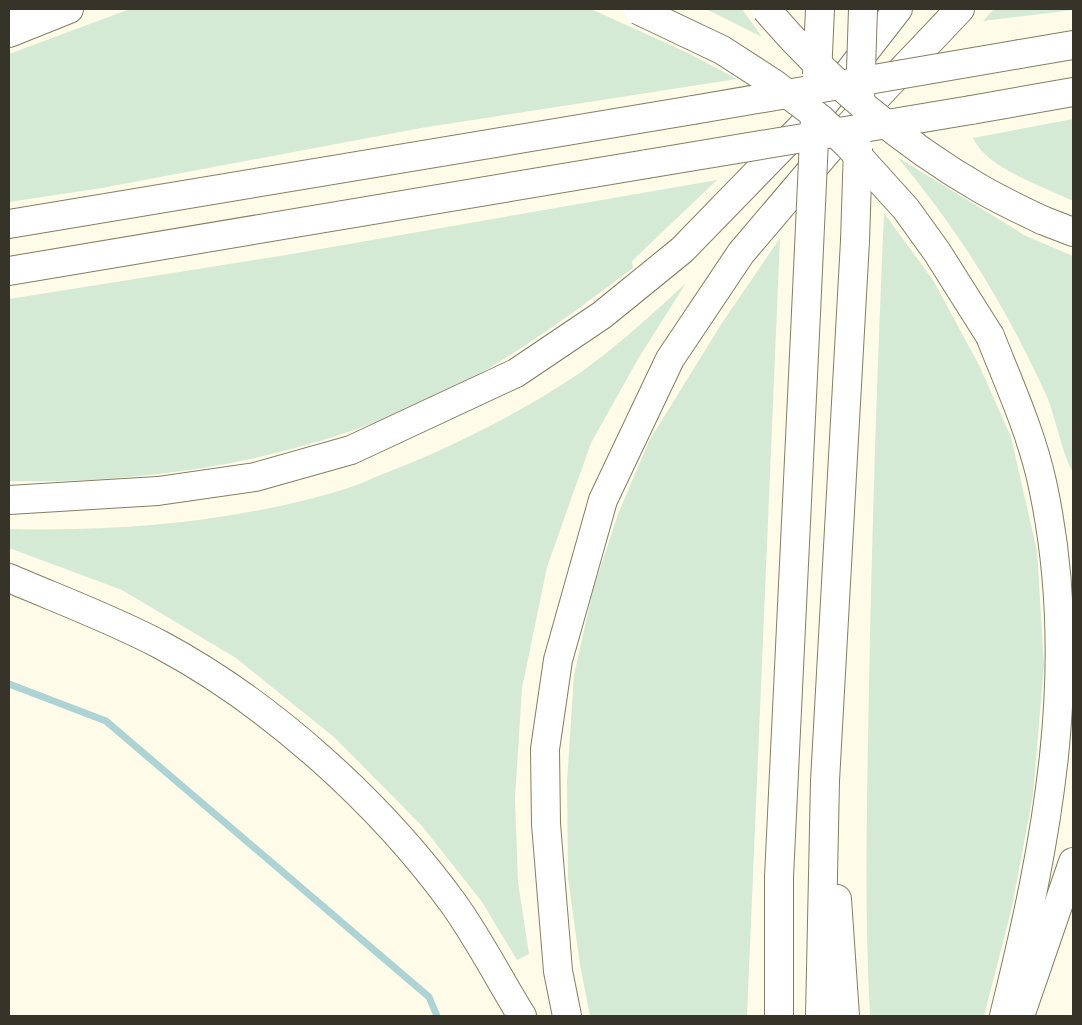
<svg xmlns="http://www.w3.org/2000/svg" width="1082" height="1025" font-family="Karla,sans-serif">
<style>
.green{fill:#d5ead5}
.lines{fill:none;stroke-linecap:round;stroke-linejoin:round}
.stream{stroke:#add3d5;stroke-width:7}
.motorway-casing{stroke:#837e63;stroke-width:30}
.motorway{stroke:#fff;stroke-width:28}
.motorway-bridge-casing{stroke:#837e63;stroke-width:30;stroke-linecap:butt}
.motorway-bridge{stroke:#fff;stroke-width:28}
</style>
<rect width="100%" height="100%" fill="#fffbe9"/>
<!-- green -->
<g class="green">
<polygon points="130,9 591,9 688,53 737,79 421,128 102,188 9,202 9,54"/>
<polygon points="706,9 742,9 762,37"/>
<polygon points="994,9 1073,9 1073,10 983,21"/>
<path d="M1073,119v82c-30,-15 -86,-32 -100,-63z"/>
<path d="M897,157l129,79 47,20v215c-8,-7 -19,-59 -26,-74 -41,-90 -86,-164 -150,-240z"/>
<path d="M717,180l-85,81 1,7c-64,48 -128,96 -200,130 -132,62 -279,86 -424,83v-182l277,-44z"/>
<path d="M884,213l49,67 46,85 32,72 26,114 7,114 -11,130 -21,112 -28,109h-114c-6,-110 -3,-221 -1,-331 3,-157 8,-315 15,-472z"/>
<polygon points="780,238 747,1016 590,1016 580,965 568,878 567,781 574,675 593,590 618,514 649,441 722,323"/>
<path d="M686,283l-48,76 -47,84 -44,124 -25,121 -7,111 3,83 11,72 -12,6 -35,-58 -60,-76 -87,-88 -99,-80 -114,-68 -113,-42v-19c111,3 226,-7 333,-39 15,-4 30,-12 46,-18 61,-24 122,-54 178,-90 41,-26 84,-66 120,-99z"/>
</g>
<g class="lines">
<!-- stream -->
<polyline class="stream" points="9,684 106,721 429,997 437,1016"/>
<defs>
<g id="motorway">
<polyline points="9,13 15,9"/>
<polyline points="9,33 69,9"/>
<polyline points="1020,54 1073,45"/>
<polyline points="971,110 1073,92"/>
<polyline points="1042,220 1073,232"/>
<polyline points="9,224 693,110"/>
<polyline points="9,271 647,164"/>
<path d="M990,336c19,48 41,96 52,146 40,182 6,357 -38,534"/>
<polyline points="9,500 158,491 255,477 351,450 516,373 602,315 682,250 824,104 898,9"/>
<path d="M9,578c49,21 105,42 152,67 110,59 219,158 292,258 26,36 46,76 69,113"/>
<polyline points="837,899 845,1016"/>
<polyline points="567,1016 558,971 546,824 545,749 558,660 603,500 670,359 741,253 848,127 960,9"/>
<polyline points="779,1016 779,877 806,313"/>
<polyline points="820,1016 825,781 855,241"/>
<polyline points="1020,1016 1073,862"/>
</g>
</defs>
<!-- motorway casing -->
<use href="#motorway" class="motorway-casing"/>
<!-- motorway -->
<use href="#motorway" class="motorway"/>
<defs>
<g id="motorway-bridge">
<path d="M766,9c57,68 138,136 215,180 19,11 40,21 61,31"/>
<polyline points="638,10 722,50 773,83 821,119 849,146 906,209 937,252 990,336"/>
<polyline points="817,75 820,9"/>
<polyline points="860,100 863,9"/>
<polyline points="693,110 1020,54"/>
<polyline points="647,164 971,110"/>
<polyline points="855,241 858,148"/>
<polyline points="806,313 815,118"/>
</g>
</defs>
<!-- motorway-bridge casing -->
<use href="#motorway-bridge" class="motorway-bridge-casing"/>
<!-- motorway-bridge -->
<use href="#motorway-bridge" class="motorway-bridge"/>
</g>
<!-- border -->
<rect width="1082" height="1025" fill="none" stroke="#363428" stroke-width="20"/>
</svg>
